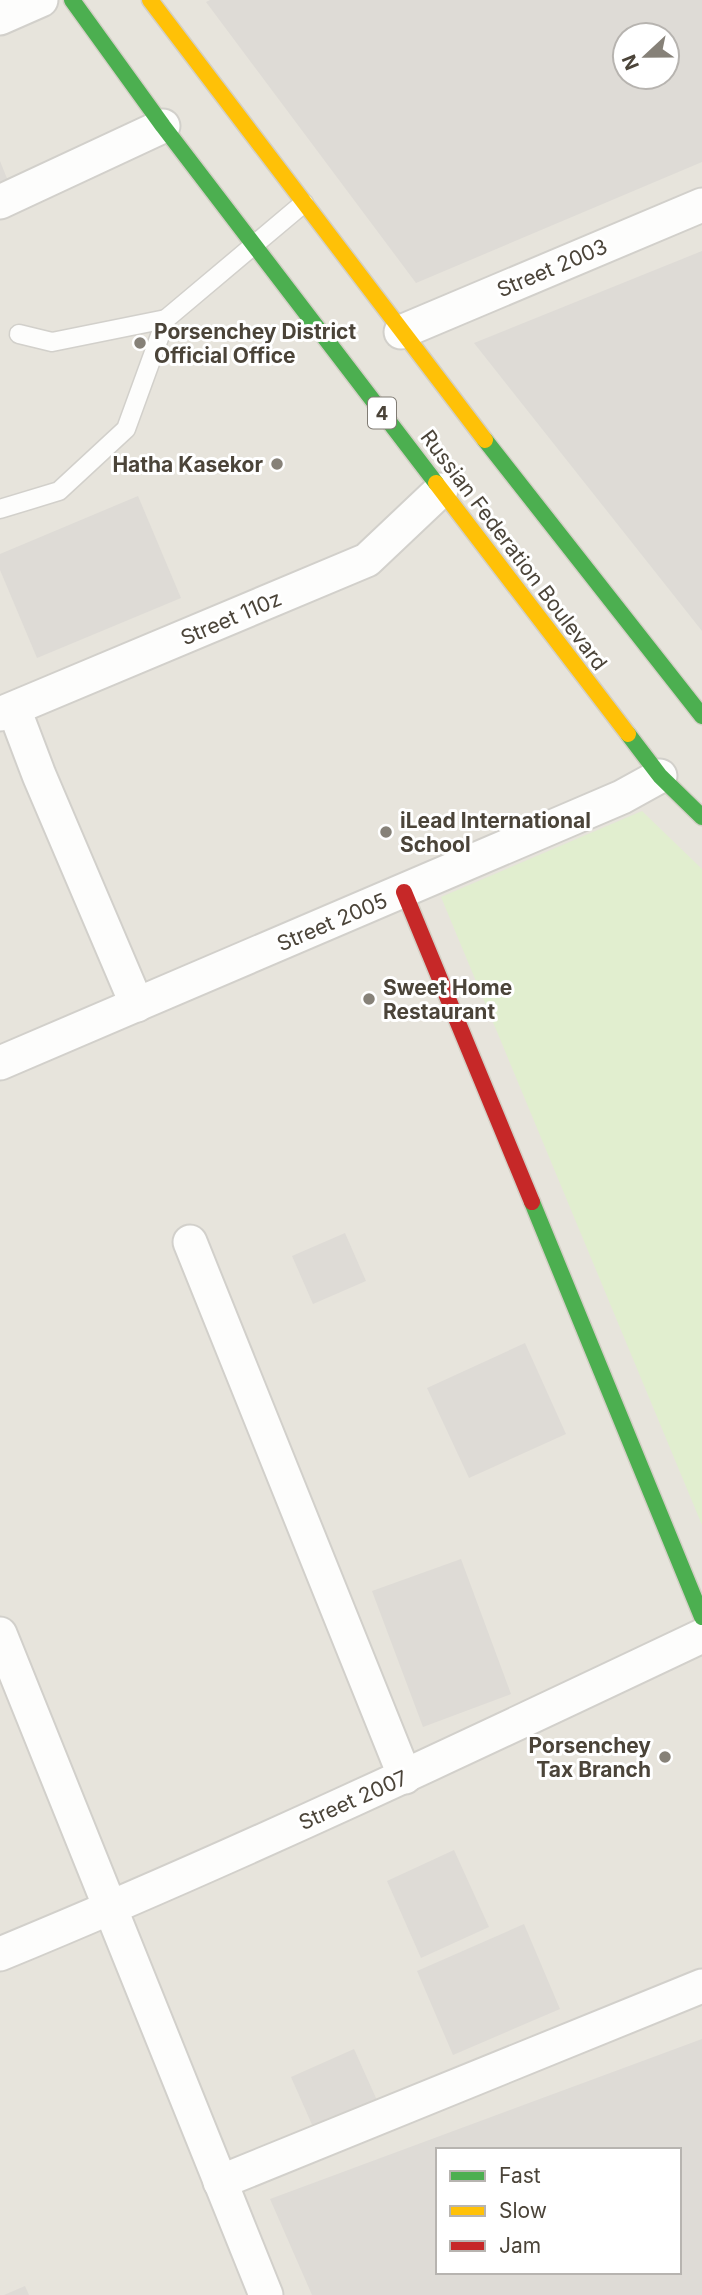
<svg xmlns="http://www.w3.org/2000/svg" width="702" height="2295" font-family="Inter,sans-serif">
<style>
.residential{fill:#e7e4dc;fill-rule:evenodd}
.green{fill:#e1eecf}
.building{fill:#dedbd6;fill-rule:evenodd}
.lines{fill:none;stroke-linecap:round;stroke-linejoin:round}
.lane-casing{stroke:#d2d0cb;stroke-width:21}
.street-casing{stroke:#d2d0cb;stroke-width:37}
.fast-casing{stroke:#d3cfc5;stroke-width:19}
.slow-casing{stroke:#d3cfc5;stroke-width:19}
.jam-casing{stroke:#d3cfc5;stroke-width:19}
.lane{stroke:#fdfdfc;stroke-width:18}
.street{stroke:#fdfdfc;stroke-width:33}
.fast{stroke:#4caf50;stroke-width:16}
.slow{stroke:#ffc107;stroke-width:16}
.jam{stroke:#c62828;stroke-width:16}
.poi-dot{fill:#868178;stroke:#fff;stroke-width:2.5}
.labels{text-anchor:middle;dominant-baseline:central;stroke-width:6;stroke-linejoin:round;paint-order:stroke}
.shield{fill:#fff;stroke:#817c74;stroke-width:2}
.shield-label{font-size:19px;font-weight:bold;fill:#4b4439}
.street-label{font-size:21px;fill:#4b4439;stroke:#fff}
.poi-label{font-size:21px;font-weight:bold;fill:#4b4439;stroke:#fff;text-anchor:start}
</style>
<rect width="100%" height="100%" fill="#f4f2ee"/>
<!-- residential -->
<path class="residential" d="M0,0h702v2295h-702zM625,35h42v42h-42zM438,2150h241v122h-241z"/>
<!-- green -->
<polygon class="green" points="642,811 702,869 702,1525 441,897"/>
<!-- building -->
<g class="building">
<path d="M210,0h492v162l-286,121 -210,-281zM625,35h42v42h-42z"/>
<polygon points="0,161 8,181 0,184"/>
<polygon points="702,251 702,631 474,343"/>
<polygon points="138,496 181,598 37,658 0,570 0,554"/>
<polygon points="345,1233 366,1281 313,1304 292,1256"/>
<polygon points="525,1343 566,1434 469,1478 427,1388"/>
<polygon points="461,1559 511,1694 423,1727 372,1591"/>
<polygon points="454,1850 489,1927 421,1958 387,1881"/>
<polygon points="524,1924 560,2009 453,2055 417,1971"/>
<path d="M702,2039v256h-390l-42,-96zM438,2150h241v122h-241z"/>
<polygon points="354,2049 380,2107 317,2136 291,2077"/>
<polygon points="25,2286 29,2295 4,2295"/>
</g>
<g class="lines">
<defs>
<g id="lane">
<polyline points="19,334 52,342 166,319"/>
<polyline points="0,509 59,491 126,429 166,319 304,203"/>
</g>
<g id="street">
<polyline points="0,18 41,0"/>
<polyline points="0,202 163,126"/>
<polyline points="401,332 702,205"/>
<polyline points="14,709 39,775 137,1005"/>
<polyline points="0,714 367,560 441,490"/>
<polyline points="0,1063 622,797 660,776"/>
<polyline points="190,1242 405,1777"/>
<polyline points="0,1634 266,2295"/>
<path d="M0,1954c238,-98 470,-208 702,-318"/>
<polyline points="220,2182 702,1986"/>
</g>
<g id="fast">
<polyline points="72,0 163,126 436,483"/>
<polyline points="485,440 702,716"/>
<polyline points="628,734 660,776 702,817"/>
<polyline points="532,1202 702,1617"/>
</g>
<g id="slow">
<polyline points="150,0 485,440"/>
<polyline points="436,483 628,734"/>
</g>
<polyline id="jam" points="404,892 532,1202"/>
</defs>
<!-- lane casing -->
<use href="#lane" class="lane-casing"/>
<!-- street casing -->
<use href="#street" class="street-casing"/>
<!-- fast casing -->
<use href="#fast" class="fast-casing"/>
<!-- slow casing -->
<use href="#slow" class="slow-casing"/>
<!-- jam casing -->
<use href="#jam" class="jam-casing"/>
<!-- lane -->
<use href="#lane" class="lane"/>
<!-- street -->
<use href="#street" class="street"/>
<!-- fast -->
<use href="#fast" class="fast"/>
<!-- slow -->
<use href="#slow" class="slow"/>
<!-- jam -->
<use href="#jam" class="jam"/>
</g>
<!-- markers -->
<g class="poi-dot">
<circle cx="140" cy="343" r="7"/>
<circle cx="277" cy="464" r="7"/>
<circle cx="386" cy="832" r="7"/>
<circle cx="369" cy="999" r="7"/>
<circle cx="665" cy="1757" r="7"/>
</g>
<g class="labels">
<!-- shield labels -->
<rect class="shield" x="368" y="397.5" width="28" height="31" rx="5"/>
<g class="shield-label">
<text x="382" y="413">4</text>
</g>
<!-- street labels -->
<g class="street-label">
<text transform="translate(552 268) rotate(-23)">Street 2003</text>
<text transform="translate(514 550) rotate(53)">Russian Federation Boulevard</text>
<text transform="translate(231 618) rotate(-23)">Street 110z</text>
<text transform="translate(332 922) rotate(-23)">Street 2005</text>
<text transform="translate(353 1800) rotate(-24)">Street 2007</text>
</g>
<!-- poi labels -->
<g class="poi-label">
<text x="154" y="331">Porsenchey District<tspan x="154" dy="24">Official Office</tspan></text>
<text x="263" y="464" text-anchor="end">Hatha Kasekor</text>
<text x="400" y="820">iLead International<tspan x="400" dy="24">School</tspan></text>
<text x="383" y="987">Sweet Home<tspan x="383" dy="24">Restaurant</tspan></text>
<text x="651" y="1745" text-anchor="end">Porsenchey<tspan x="651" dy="24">Tax Branch</tspan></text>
</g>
</g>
<!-- legend -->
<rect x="436" y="2148" width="245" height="126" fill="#ffffff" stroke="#b7b4b0" stroke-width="2"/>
<rect x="450" y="2171" width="35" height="10" fill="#4caf50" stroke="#b7b4b0" stroke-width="2"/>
<text x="499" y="2183" font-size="21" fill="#4b4439">Fast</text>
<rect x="450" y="2206" width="35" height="10" fill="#ffc107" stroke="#b7b4b0" stroke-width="2"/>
<text x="499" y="2218" font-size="21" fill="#4b4439">Slow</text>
<rect x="450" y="2241" width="35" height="10" fill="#c62828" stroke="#b7b4b0" stroke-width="2"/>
<text x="499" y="2253" font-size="21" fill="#4b4439">Jam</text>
<!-- north arrow -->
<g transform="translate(646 56) rotate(248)"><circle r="33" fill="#ffffff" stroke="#b7b4b0" stroke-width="2"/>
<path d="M0-5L12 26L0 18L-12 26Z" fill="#868178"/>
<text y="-10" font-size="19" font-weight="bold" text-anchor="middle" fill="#4b4439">N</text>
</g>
</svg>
